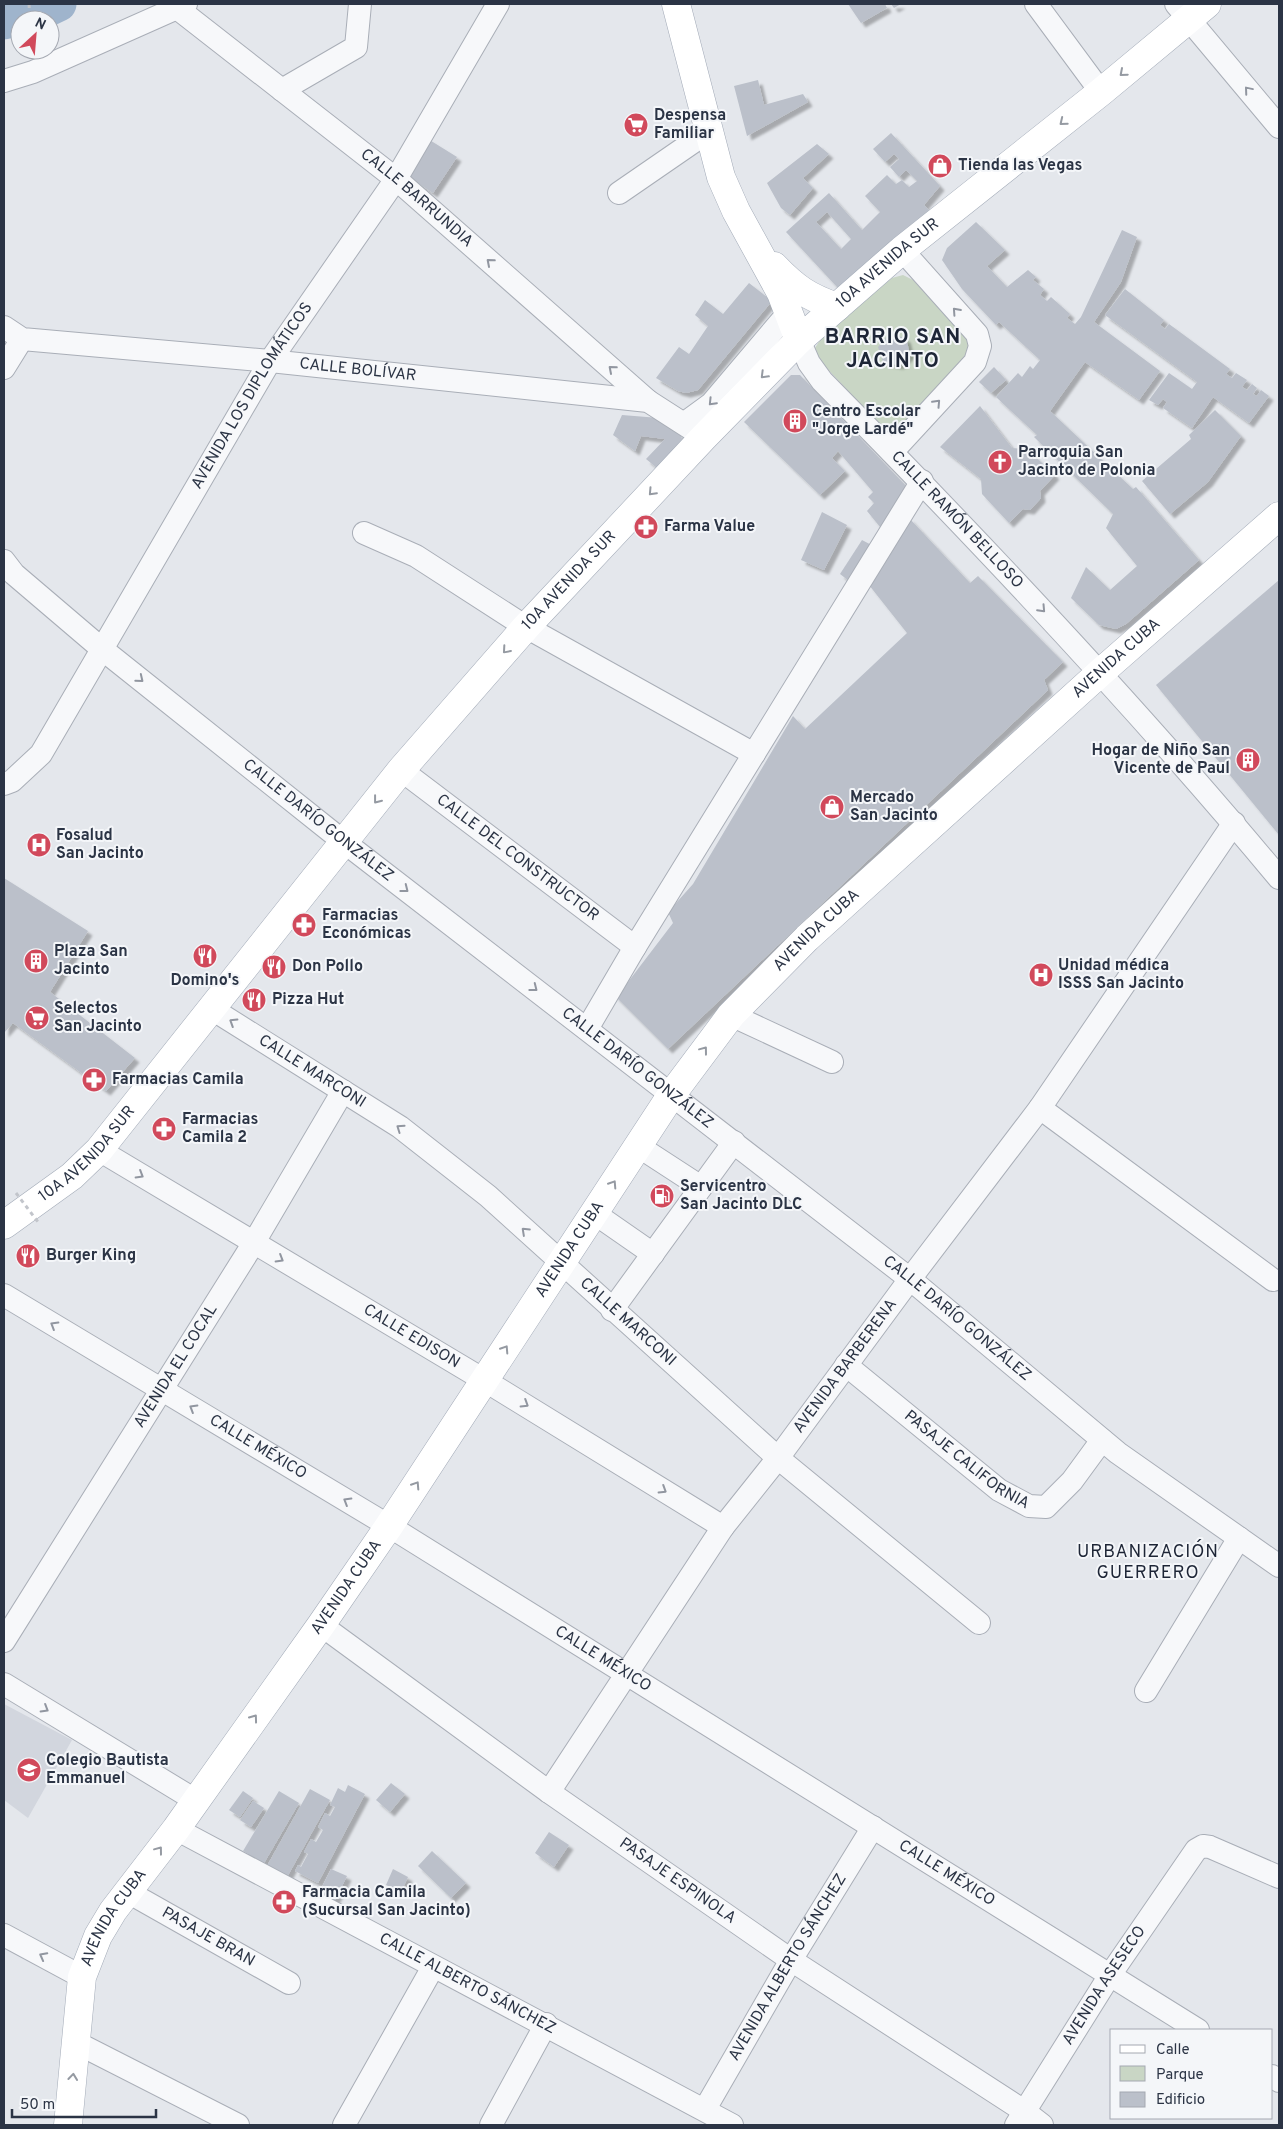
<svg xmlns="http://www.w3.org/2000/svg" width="1283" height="2129" font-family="Overpass,sans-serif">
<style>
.built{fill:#d2d6de}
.green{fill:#c9d6c5}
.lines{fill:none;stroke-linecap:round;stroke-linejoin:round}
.river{stroke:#9fb4cc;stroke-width:35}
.building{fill:#bbc0ca;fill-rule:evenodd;filter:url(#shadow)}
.minor-casing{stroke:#a9aeb7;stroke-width:24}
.major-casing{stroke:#a3abb8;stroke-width:29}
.path{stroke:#c2c5cb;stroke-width:3;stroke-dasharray:4 4;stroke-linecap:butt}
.minor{stroke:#f7f8fa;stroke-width:22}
.major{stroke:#fff;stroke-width:28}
.path-bridge{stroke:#c2c5cb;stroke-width:3;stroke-dasharray:4 4;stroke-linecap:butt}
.oneway{stroke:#959aa2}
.oneway2{stroke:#9196a0}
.labels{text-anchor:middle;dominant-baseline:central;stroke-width:4;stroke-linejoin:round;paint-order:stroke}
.poi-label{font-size:16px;font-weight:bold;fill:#2b3445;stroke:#f4f6f9;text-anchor:start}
.street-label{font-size:16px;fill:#2b3445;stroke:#f4f6f9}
.neighbourhood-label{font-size:18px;letter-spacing:1px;fill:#1d2536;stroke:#f4f6f9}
.district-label{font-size:21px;font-weight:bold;letter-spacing:1px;fill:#1d2536;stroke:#f4f6f9}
</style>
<defs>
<filter id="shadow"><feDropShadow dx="4.5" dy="4.5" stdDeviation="1" flood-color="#0004"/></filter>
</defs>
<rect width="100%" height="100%" fill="#e4e7ec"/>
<!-- built -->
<polygon class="built" points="4,1704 72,1740 28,1818 4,1800"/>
<!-- green -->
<polygon class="green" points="903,275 913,280 970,343 969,354 903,425 888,428 877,422 821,362 815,348 822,337 892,278"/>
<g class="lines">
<!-- river -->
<polyline class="river" points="4,22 36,15 59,4"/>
</g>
<!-- building -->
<g class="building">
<polygon points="848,4 885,4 887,8 861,23"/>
<polygon points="891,4 901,4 894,8"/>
<polygon points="758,80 764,105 803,94 808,102 747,136 734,86"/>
<path d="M891,133l49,53 -16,19 5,5 -46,42 -43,35h-3l-51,-55 43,-39 33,37 18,-18 -15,-16 22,-21 9,9 6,-4 7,7 8,-6 -11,-11 -7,7 -9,-10 9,-8 -5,-5 -9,8 -12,-13zM827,212l24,27 -10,10 -25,-27z"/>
<polygon points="428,139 457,157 433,193 412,179 406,172"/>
<polygon points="817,144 829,154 803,178 813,188 790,215 781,208 767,183"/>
<polygon points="976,222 1005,250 987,266 1007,287 1028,270 1036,277 1033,280 1044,289 1040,295 1047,301 1051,297 1070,314 1067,318 1075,324 1081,317 1122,230 1137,237 1121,282 1094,322 1160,371 1139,400 1085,362 1050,411 1133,489 1136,487 1199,560 1126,624 1116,629 1099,625 1071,598 1086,567 1110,590 1137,566 1106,528 1113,514 1034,437 1037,435 996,397 1018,373 1022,377 1030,366 1033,369 1040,360 999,322 996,325 962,289 942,260 947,248"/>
<polygon points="749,283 772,301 698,390 686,393 678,391 656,378 679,347 689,354 708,326 695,315 705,300 723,314"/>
<polygon points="1125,289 1164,320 1160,325 1165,329 1169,324 1230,369 1226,374 1232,378 1236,373 1247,380 1242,387 1247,390 1252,384 1257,388 1253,394 1257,396 1261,390 1269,396 1249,423 1213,397 1192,428 1163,408 1167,402 1163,399 1158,405 1149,400 1169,373 1192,389 1197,382 1105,315"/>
<polygon points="889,334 906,338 910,354 899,365 883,362 878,347"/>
<polygon points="994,367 1006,380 991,393 979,382"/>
<polygon points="791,375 800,375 908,488 885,533 867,511 874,503 868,497 873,492 838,451 832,458 845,471 820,495 744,422"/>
<polygon points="980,406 1012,448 1027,449 1055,475 1040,491 1041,498 1030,510 1023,509 1009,523 982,494 981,479 940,447"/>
<polygon points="1215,410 1241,436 1208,482 1170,514 1142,481 1191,439 1189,435"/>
<polygon points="622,415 659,418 681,436 682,439 657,468 646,459 665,439 641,436 635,451 613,435"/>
<polygon points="822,512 847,525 824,570 801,560"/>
<polygon points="909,518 970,583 978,576 1063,662 1044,680 1048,690 668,1049 614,995 628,982 673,923 668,912 693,884 793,716 805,729 907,633 869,585"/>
<polygon points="862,540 877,548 853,584 840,574"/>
<polygon points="1279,580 1279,835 1156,685"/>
<polygon points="4,878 88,931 50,992 135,1058 106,1091 13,1023 4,1033"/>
<polygon points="391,1783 405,1794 390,1812 376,1800"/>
<polygon points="348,1785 365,1794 318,1883 295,1871 298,1865 301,1867 308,1854 304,1852 311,1839 316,1842 323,1830 318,1827 325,1813 330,1816 335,1807 330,1805 338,1788 345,1792"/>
<polygon points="310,1789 330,1800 287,1877 267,1866"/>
<polygon points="243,1791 253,1798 240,1817 229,1810"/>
<polygon points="279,1791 299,1803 264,1863 243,1851"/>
<polygon points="253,1801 264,1808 251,1827 240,1820"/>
<polygon points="549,1832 569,1845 554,1867 535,1853"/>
<polygon points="432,1851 466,1883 451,1898 418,1866"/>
<polygon points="331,1869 347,1876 333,1904 317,1897"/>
<polygon points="393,1869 408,1877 401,1892 386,1885"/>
</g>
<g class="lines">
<defs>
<g id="minor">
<polyline points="1036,4 1101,92"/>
<polyline points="1176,4 1279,127"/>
<path id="s1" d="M177,8l219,171 252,222"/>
<polyline points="4,81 33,72 186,4"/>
<polyline points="282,90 356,47 360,4"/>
<polyline points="619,193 709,131"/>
<path id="s2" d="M4,327l18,12 248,22 378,40 56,36"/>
<path id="s3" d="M799,340l10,23 13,18c158,160 313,324 457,497"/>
<polyline points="4,368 22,339"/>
<polyline points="685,423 711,404 789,312"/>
<polyline points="892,452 975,362 980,346 977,334 902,250"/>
<polyline points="364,533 416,556 526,627 754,754"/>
<path id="s4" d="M4,561l10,13 88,75 242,193 566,437 208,174 161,113"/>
<path id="s5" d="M401,770l234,177"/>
<path id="s6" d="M4,784l8,-3 29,-27 229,-393 126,-182 102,-175"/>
<path id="s7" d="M212,1009l188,118 88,69 290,262 201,165"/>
<polyline points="731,1015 832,1062"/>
<polyline points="587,1029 635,947 922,481"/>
<polyline points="1040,1108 1273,1280"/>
<polyline points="638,1146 701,1187"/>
<path id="s8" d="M99,1150l385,230 239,147"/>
<polyline points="594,1213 653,1254"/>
<path id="s9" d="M4,1295l385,231 809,504"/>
<polyline points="612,1310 734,1142"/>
<path id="s10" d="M846,1365l153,125 30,16 17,1 26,-26 30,-41"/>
<path id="s11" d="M321,1625l228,167 242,168 233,151 18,14"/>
<path id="s12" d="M4,1641l249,-397 90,-153"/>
<polyline points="4,1684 195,1800"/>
<polyline points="1146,1691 1239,1538"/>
<path id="s13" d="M549,1792l174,-265 55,-69 132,-179 130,-171 194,-285"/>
<path id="s14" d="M176,1829l556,296"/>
<path id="s15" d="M128,1892l161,91"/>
<polyline points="4,1935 82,1977"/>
<polyline points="77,2043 238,2125"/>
<polyline points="1272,2076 1279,2081"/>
<path id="s16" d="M705,2109l86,-149 82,-133"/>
<polyline points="344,2125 433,1967"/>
<polyline points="491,2125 546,2024"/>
<path id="s17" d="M1016,2125l94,-150 86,-125 7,-4 7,1 69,30"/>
</g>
<g id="major">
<polyline points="676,4 721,177 736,211 781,293 799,340"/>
<path d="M774,266c21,22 34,31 63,41"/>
<path id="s18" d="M4,1225l68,-49 27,-26 302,-380 125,-143 178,-190 95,-97 103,-90 199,-158 106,-88"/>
<path id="s19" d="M68,2125l14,-148 16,-41 15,-25 63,-82 145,-204 68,-99 283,-432 59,-79 76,-77 294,-266 178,-156"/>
</g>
</defs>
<!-- minor casing -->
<use href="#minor" class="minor-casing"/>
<!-- major casing -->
<use href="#major" class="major-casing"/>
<!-- path -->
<polyline class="path" points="29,4 30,20"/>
<!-- minor -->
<use href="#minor" class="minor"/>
<!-- major -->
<use href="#major" class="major"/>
<!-- path-bridge -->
<polyline class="path-bridge" points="16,1193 38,1222"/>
</g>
<!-- one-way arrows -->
<defs><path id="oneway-chevron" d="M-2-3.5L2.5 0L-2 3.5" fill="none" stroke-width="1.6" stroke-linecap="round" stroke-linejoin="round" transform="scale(1.25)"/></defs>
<g class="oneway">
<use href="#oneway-chevron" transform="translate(1123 73) rotate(139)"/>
<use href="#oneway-chevron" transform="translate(1063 122) rotate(141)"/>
<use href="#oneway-chevron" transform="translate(764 375) rotate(135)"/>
<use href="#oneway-chevron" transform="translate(652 492) rotate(133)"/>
<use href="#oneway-chevron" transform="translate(506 650) rotate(131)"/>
<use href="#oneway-chevron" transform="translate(377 800) rotate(128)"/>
<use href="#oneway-chevron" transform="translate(704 1050) rotate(-53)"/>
<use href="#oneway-chevron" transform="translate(613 1184) rotate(-57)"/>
<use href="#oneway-chevron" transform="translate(505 1349) rotate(-57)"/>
<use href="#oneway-chevron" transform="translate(416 1485) rotate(-57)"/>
<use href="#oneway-chevron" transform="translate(254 1718) rotate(-54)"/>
<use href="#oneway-chevron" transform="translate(159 1850) rotate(-53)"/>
<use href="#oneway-chevron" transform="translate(73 2077) rotate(-84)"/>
</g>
<g class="oneway2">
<use href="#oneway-chevron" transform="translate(1248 90) rotate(-130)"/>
<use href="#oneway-chevron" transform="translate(490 262) rotate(-139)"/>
<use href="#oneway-chevron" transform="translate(956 311) rotate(-132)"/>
<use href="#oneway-chevron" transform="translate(612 369) rotate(-139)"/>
<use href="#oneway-chevron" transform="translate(712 402) rotate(134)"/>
<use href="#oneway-chevron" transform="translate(937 403) rotate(-47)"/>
<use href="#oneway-chevron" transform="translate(1042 609) rotate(47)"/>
<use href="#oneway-chevron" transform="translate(140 679) rotate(39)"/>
<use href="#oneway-chevron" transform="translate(405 889) rotate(38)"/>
<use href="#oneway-chevron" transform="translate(534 988) rotate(38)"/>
<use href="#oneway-chevron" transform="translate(233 1022) rotate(-148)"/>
<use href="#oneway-chevron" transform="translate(400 1128) rotate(-145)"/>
<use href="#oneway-chevron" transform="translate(140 1175) rotate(31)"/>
<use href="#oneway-chevron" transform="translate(525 1231) rotate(-137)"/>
<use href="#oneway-chevron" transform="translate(280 1259) rotate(31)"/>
<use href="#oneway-chevron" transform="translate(54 1325) rotate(-149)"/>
<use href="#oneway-chevron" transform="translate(525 1404) rotate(32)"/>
<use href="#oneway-chevron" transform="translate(193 1408) rotate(-149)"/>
<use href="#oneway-chevron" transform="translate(663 1490) rotate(32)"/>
<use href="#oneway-chevron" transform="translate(347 1501) rotate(-149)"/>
<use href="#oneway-chevron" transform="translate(45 1709) rotate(31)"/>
<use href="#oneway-chevron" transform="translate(43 1956) rotate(-152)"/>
</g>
<!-- icons -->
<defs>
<symbol id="supermarket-disc" viewBox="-11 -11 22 22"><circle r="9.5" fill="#d1495b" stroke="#f4f6f9"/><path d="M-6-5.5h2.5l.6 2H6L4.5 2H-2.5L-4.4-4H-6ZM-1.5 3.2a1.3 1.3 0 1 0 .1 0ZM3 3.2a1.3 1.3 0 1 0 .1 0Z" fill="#fff"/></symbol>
<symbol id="shop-disc" viewBox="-11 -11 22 22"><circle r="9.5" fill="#d1495b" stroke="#f4f6f9"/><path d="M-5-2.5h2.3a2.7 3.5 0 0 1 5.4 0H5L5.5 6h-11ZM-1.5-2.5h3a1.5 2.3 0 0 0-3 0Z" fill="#fff"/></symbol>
<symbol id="building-disc" viewBox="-11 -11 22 22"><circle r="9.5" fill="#d1495b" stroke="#f4f6f9"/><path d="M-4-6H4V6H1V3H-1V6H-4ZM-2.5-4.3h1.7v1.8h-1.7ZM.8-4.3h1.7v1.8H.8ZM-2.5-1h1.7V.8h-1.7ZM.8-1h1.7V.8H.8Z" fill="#fff"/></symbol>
<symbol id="church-disc" viewBox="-11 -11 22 22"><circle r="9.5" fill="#d1495b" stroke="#f4f6f9"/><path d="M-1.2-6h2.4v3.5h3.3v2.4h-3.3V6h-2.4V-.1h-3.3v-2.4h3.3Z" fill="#fff"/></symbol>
<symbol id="pharmacy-disc" viewBox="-11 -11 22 22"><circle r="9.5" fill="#d1495b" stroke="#f4f6f9"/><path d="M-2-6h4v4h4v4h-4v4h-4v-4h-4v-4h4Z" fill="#fff"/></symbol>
<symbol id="hospital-disc" viewBox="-11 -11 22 22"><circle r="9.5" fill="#d1495b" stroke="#f4f6f9"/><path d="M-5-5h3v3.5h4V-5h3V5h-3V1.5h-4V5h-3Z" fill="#fff"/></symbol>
<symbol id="restaurant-disc" viewBox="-11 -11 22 22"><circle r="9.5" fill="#d1495b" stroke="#f4f6f9"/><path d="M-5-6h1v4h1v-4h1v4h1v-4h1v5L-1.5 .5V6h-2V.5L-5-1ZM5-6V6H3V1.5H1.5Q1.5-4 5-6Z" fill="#fff"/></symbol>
<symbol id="fuel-disc" viewBox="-11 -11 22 22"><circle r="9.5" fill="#d1495b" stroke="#f4f6f9"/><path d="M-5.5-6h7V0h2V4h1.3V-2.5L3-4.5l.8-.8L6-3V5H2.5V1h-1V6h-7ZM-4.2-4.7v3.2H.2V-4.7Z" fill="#fff"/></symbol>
<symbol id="school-disc" viewBox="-11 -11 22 22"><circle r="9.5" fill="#d1495b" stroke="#f4f6f9"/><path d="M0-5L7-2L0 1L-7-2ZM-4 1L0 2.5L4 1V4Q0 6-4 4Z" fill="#fff"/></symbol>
</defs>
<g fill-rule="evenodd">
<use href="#supermarket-disc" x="622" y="111" width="28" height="28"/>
<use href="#shop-disc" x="926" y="152" width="28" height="28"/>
<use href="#building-disc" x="781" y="407" width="28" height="28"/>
<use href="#church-disc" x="986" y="448" width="28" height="28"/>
<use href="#pharmacy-disc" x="632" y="513" width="28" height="28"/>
<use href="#building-disc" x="1234" y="746" width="28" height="28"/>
<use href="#shop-disc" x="818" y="793" width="28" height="28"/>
<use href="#hospital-disc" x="25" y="831" width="28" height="28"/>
<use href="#pharmacy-disc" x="290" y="911" width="28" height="28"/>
<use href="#restaurant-disc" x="191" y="942" width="28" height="28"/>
<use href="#building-disc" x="22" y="947" width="28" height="28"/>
<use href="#restaurant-disc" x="260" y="953" width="28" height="28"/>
<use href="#hospital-disc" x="1027" y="961" width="28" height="28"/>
<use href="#restaurant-disc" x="240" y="986" width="28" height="28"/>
<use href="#supermarket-disc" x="23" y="1004" width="28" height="28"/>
<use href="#pharmacy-disc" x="80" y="1066" width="28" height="28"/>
<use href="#pharmacy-disc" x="150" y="1115" width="28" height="28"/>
<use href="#fuel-disc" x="648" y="1182" width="28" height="28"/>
<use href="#restaurant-disc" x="14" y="1242" width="28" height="28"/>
<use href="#school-disc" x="15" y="1756" width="28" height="28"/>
<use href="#pharmacy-disc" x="270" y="1888" width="28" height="28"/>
</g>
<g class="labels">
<!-- poi labels -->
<g class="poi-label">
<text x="654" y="116">Despensa<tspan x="654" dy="18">Familiar</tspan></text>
<text x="958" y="166">Tienda las Vegas</text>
<text x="812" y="412">Centro Escolar<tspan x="812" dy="18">"Jorge Lardé"</tspan></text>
<text x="1018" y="453">Parroquia San<tspan x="1018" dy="18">Jacinto de Polonia</tspan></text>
<text x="664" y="527">Farma Value</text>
<text x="1230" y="751" text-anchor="end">Hogar de Niño San<tspan x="1230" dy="18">Vicente de Paul</tspan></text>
<text x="850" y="798">Mercado<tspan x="850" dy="18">San Jacinto</tspan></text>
<text x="56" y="836">Fosalud<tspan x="56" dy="18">San Jacinto</tspan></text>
<text x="322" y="916">Farmacias<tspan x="322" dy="18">Económicas</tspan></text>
<text x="54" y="952">Plaza San<tspan x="54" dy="18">Jacinto</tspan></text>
<text x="1058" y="966">Unidad médica<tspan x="1058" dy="18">ISSS San Jacinto</tspan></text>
<text x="292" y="967">Don Pollo</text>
<text x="205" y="981" text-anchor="middle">Domino's</text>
<text x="272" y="1000">Pizza Hut</text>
<text x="54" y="1009">Selectos<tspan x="54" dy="18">San Jacinto</tspan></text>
<text x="112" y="1080">Farmacias Camila</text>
<text x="182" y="1120">Farmacias<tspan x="182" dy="18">Camila 2</tspan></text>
<text x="680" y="1187">Servicentro<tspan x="680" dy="18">San Jacinto DLC</tspan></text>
<text x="46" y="1256">Burger King</text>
<text x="46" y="1761">Colegio Bautista<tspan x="46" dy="18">Emmanuel</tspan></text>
<text x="302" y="1893">Farmacia Camila<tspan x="302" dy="18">(Sucursal San Jacinto)</tspan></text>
</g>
<!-- street labels -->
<g class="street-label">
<text stroke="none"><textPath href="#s1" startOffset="306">CALLE BARRUNDIA</textPath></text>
<text stroke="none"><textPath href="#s18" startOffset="1310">10A AVENIDA SUR</textPath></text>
<text stroke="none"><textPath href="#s2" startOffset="359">CALLE BOLÍVAR</textPath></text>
<text stroke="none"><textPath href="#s6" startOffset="464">AVENIDA LOS DIPLOMÁTICOS</textPath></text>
<text stroke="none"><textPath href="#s3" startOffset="241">CALLE RAMÓN BELLOSO</textPath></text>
<text stroke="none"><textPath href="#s18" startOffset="860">10A AVENIDA SUR</textPath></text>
<text stroke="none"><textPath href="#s19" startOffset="1836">AVENIDA CUBA</textPath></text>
<text stroke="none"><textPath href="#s4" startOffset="408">CALLE DARÍO GONZÁLEZ</textPath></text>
<text stroke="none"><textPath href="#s5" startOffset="146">CALLE DEL CONSTRUCTOR</textPath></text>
<text stroke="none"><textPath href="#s19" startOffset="1431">AVENIDA CUBA</textPath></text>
<text stroke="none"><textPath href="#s4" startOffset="812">CALLE DARÍO GONZÁLEZ</textPath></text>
<text stroke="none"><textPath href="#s7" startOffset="118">CALLE MARCONI</textPath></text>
<text stroke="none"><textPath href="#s18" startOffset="110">10A AVENIDA SUR</textPath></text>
<text stroke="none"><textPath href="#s19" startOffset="1026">AVENIDA CUBA</textPath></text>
<text stroke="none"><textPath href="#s4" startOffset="1218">CALLE DARÍO GONZÁLEZ</textPath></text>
<text stroke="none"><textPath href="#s7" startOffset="522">CALLE MARCONI</textPath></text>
<text stroke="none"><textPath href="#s8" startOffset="364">CALLE EDISON</textPath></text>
<text stroke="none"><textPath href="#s12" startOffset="324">AVENIDA EL COCAL</textPath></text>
<text stroke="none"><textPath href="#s13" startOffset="519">AVENIDA BARBERENA</textPath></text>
<text stroke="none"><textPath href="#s9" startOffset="296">CALLE MÉXICO</textPath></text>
<text stroke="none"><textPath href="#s10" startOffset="154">PASAJE CALIFORNIA</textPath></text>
<text stroke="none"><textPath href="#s19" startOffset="621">AVENIDA CUBA</textPath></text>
<text stroke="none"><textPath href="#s9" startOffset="701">CALLE MÉXICO</textPath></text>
<text stroke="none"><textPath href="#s9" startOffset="1106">CALLE MÉXICO</textPath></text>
<text stroke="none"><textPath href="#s11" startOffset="439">PASAJE ESPINOLA</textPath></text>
<text stroke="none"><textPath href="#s19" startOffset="216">AVENIDA CUBA</textPath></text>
<text stroke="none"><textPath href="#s15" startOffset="92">PASAJE BRAN</textPath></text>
<text stroke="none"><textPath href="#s16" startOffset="164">AVENIDA ALBERTO SÁNCHEZ</textPath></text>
<text stroke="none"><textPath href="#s14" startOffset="330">CALLE ALBERTO SÁNCHEZ</textPath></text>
<text stroke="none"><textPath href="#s17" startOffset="165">AVENIDA ASESECO</textPath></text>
</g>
<!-- neighbourhood labels -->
<g class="neighbourhood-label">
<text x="1148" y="1552">URBANIZACIÓN<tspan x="1148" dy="21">GUERRERO</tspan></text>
</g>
<!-- district labels -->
<g class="district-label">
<text x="893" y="337">BARRIO SAN<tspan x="893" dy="24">JACINTO</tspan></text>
</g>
</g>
<!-- border -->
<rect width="1283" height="2129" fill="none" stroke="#2b3445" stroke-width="10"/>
<!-- legend -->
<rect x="1110" y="2029" width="162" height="90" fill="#f4f6f9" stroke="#a4a8b1"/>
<rect x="1120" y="2045" width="25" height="8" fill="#ffffff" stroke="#a4a8b1"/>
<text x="1156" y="2054" font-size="15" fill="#2b3445">Calle</text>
<rect x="1120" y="2066" width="25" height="15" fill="#c9d6c5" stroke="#a4a8b1"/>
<text x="1156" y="2079" font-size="15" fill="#2b3445">Parque</text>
<rect x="1120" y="2092" width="25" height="15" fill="#bbc0ca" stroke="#a4a8b1"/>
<text x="1156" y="2104" font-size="15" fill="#2b3445">Edificio</text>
<!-- north arrow -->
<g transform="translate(35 35) rotate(26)"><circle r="24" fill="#f4f6f9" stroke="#a4a8b1"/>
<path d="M0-4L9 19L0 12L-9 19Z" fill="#d1495b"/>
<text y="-8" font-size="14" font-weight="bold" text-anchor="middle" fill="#2b3445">N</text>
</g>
<!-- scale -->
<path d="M12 2109v8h144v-8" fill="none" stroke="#2b3445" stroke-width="2.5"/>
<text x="20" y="2109" font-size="15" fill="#2b3445" stroke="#f4f6f9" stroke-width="4" paint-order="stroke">50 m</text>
</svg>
